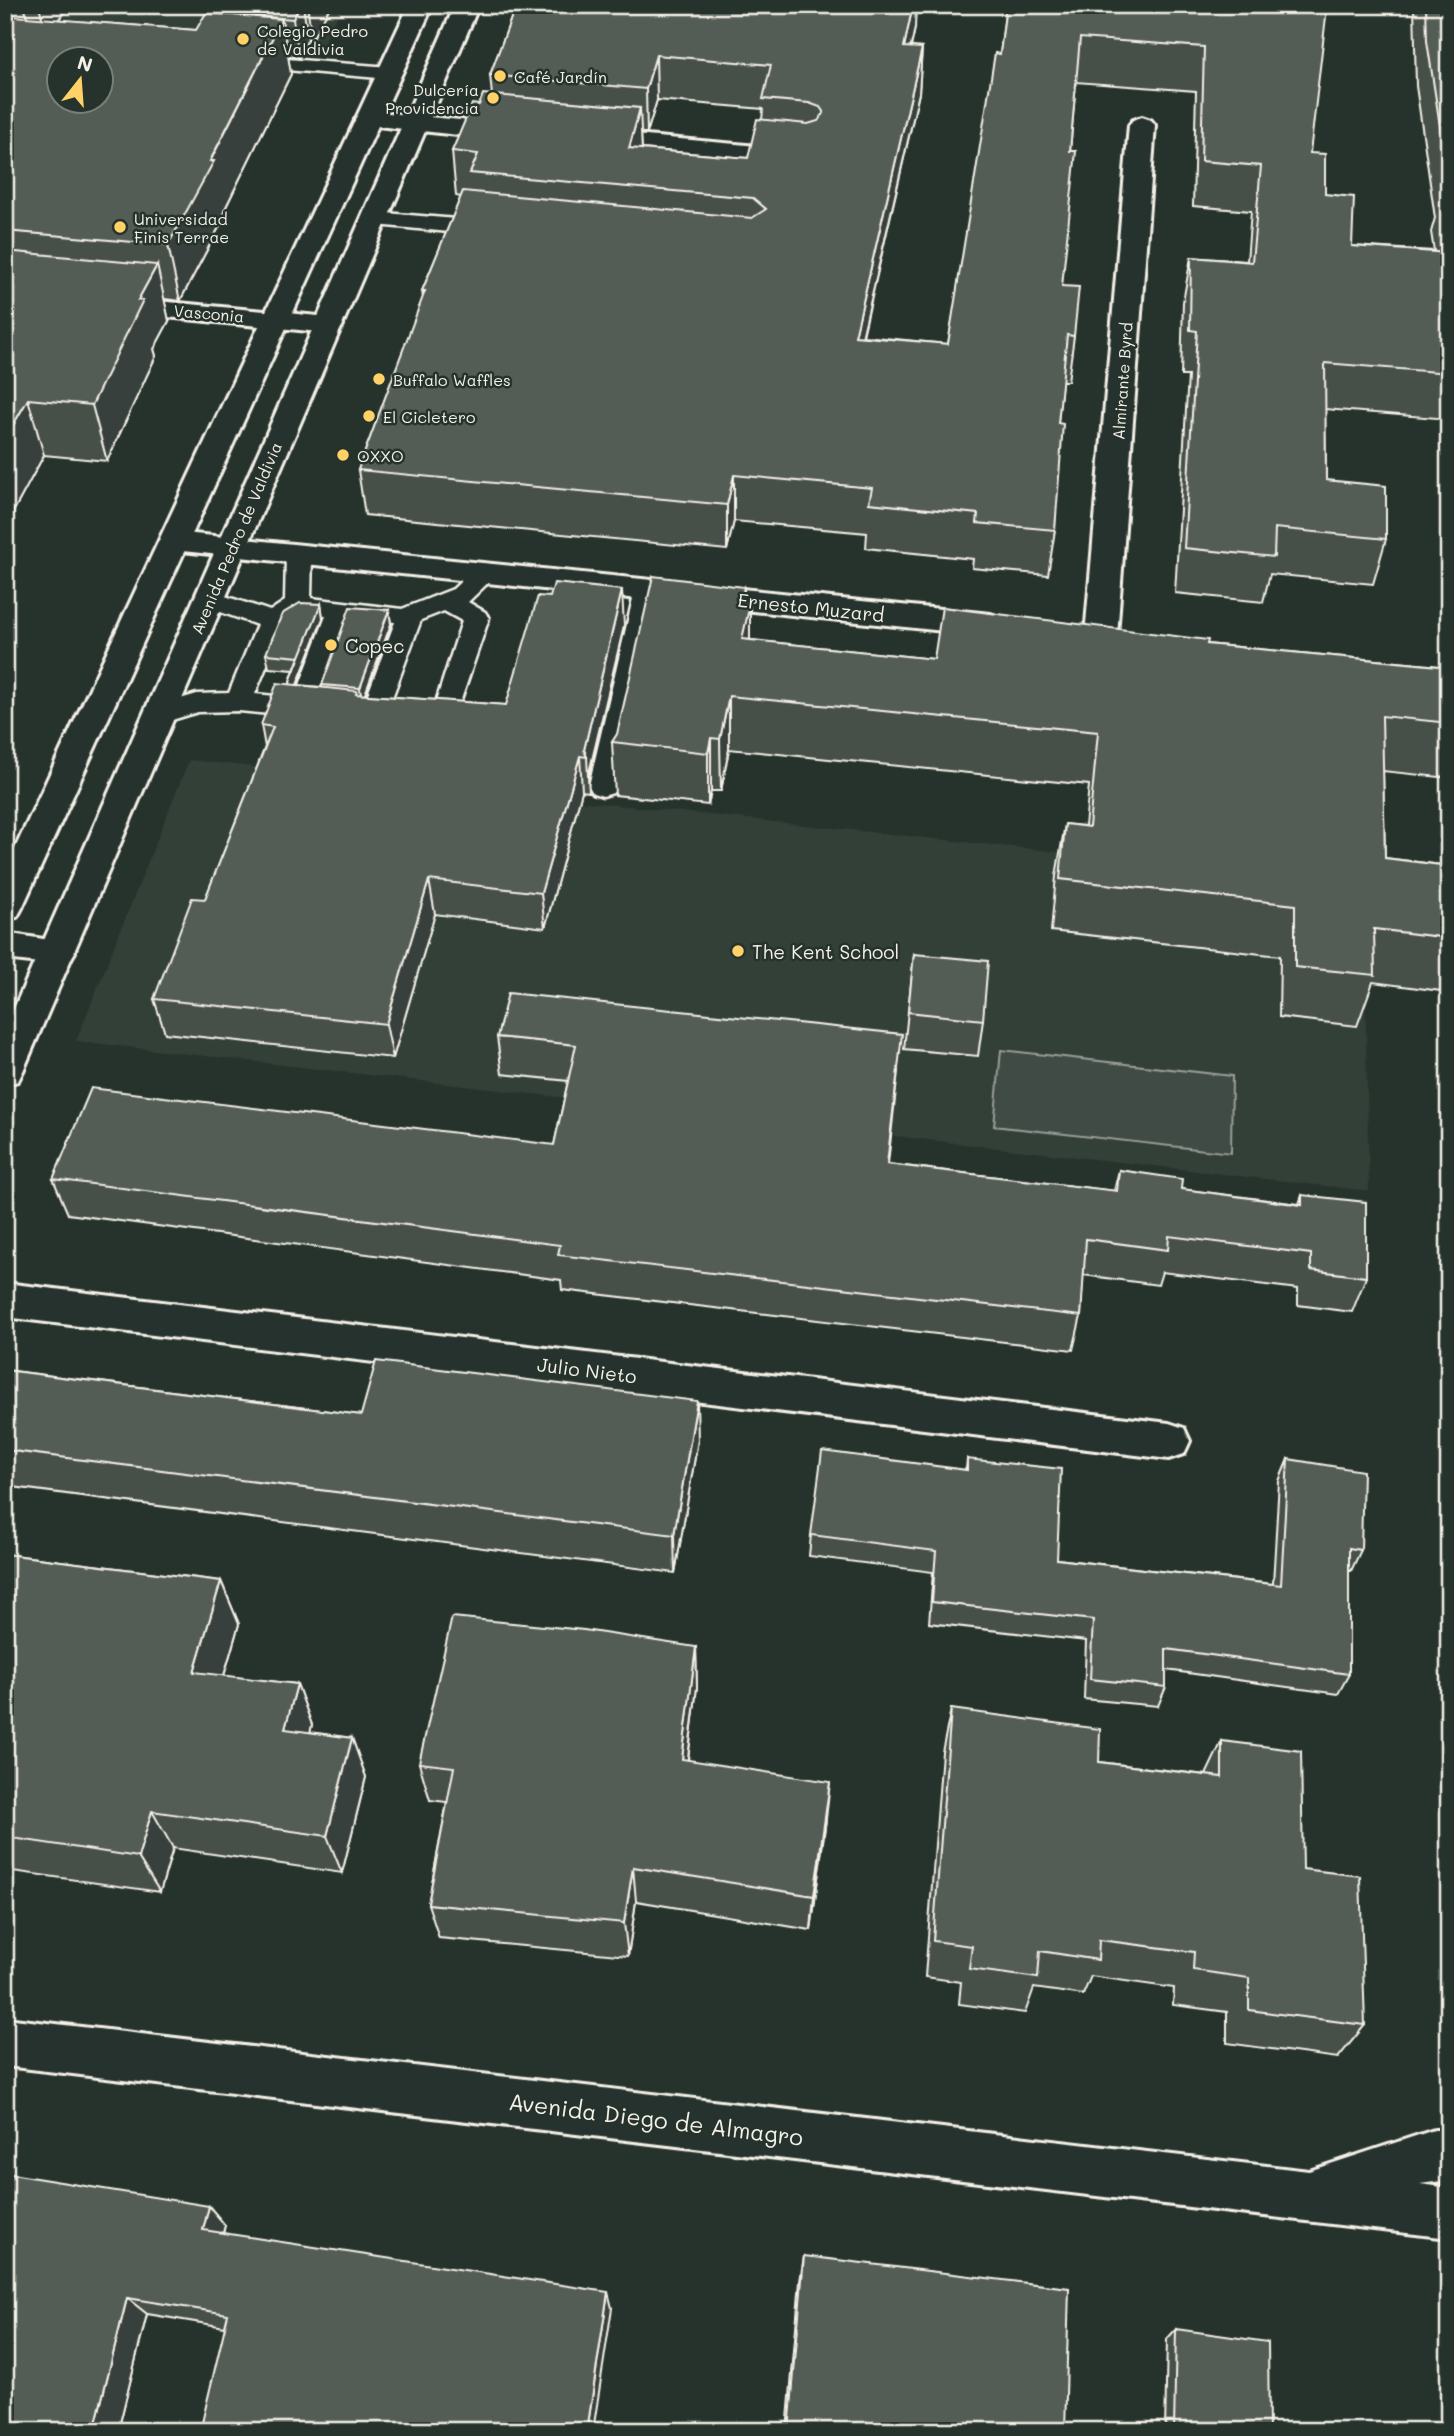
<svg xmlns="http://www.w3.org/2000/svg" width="1454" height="2436" font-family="Mali,sans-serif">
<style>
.built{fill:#333f39}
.green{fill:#414b45;stroke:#9a9e96;stroke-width:2}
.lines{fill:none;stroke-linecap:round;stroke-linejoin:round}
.service-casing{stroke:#f4f1e8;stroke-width:5}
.minor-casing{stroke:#f4f1e8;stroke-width:6}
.tertiary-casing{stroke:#f4f1e8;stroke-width:6}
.secondary-casing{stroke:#f4f1e8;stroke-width:6}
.service{fill:#26332d;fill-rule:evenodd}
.minor{fill:#26332d;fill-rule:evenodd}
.tertiary{fill:#26332d;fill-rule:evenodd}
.secondary{fill:#26332d;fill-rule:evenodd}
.wall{fill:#474f49;stroke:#f4f1e8;stroke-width:2;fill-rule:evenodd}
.shaded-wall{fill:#39403c;stroke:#f4f1e8;stroke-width:2}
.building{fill:#525c55;stroke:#f4f1e8;stroke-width:2;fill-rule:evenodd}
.poi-dot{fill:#ffd166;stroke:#26332d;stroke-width:2.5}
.labels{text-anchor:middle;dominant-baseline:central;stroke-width:5;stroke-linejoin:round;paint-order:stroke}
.far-poi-label{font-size:16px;fill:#f4f1e8;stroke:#26332d;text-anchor:start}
.far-street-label{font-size:16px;fill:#f4f1e8;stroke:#26332d}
.street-label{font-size:19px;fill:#f4f1e8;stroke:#26332d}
.poi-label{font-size:19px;fill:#f4f1e8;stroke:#26332d;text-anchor:start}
.near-street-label{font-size:23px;fill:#f4f1e8;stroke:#26332d}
</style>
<rect width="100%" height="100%" fill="#26332d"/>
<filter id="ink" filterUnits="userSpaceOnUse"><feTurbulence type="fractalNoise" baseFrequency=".0143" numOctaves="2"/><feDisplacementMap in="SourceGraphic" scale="14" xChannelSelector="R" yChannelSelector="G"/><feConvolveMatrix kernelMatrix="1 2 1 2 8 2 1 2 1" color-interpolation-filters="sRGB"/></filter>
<g filter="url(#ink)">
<!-- built -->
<g class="built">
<polygon points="5,5 343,5 318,54 5,25"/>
<polygon points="189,760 1363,884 1369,1191 76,1041"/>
</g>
<!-- green -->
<polygon class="green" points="1001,1050 1232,1076 1231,1153 994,1126"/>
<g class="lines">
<defs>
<g id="service">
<polygon points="248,56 390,67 400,73 390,79 241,66 238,62"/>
<polygon points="374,212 491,222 502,229 491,236 366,224 363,219 366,214"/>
<path d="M299,546l9,2 4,6 -1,44 91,11 51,-20 22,-21h18l4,6 -29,28 17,10 4,6 -35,102 -25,10 -19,-3 -4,-7 4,-7 24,-5 28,-87 -18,-10 -23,9 -38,102 -9,2 -135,-13 -41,1 -39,12 -9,-2 -4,-7 4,-7 47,-14 32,-1 28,-68 -56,-20 -4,-6 4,-6 9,-2 60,20 15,-10 1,-47 4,-6zM302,614l24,2 -31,82 -40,-4 28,-68zM351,619l44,3 -31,83 -43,-4z"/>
<polygon points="648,582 657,584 661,590 617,786 613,793 603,796 593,793 589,786 635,590 639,584"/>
</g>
<g id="minor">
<polygon points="368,111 512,125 521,128 525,133 521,138 512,141 359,124 355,119 359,114"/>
<polygon points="1142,117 1151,120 1155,125 1117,636 1112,643 1101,647 1090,643 1085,636 1129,125 1133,120"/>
<polygon points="590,131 802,150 811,153 815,158 811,163 802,166 581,144 577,139 581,134"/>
<polygon points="115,297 329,317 339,319 343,325 339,331 329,333 105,311 101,305 105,299"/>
<polygon points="174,532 991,614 1002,618 1007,625 1002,632 991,636 163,549 159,542 163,535"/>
<polygon points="5,933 69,943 75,952 69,961 57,965 5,959"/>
<polygon points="5,1283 1169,1423 1184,1428 1190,1441 1184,1454 1169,1459 5,1317"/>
</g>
<polygon id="tertiary" points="5,2018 1309,2171 1434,2130 1449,2130 1449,2180 1420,2184 1449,2188 1449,2238 5,2066"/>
<g id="secondary">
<polygon points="409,5 433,5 22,908 17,917 5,921 5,870"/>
<polygon points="455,5 479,5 23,1071 18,1081 5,1085 5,1029"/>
</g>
</defs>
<!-- service casing -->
<use href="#service" class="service-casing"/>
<!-- minor casing -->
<use href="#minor" class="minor-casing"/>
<!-- tertiary casing -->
<use href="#tertiary" class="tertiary-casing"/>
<!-- secondary casing -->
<use href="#secondary" class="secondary-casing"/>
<!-- service -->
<use href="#service" class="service"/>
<!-- minor -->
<use href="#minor" class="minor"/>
<!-- tertiary -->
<use href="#tertiary" class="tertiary"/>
<!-- secondary -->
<use href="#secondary" class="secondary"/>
</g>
<!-- wall -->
<g class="wall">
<polygon points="5,5 69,5 60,20 196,30 219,14 224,5 331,5 312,39 308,39 299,57 288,56 291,74 224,211 225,216 180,301 164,299 169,321 154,349 156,356 107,461 44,455 6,525 11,541 5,552"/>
<path d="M516,5l399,23 -4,19 11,1 -3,45 -56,243 85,8 52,-290 6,-49h290l14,148 15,41 27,52 82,5 -3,-19 4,-14 -19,-132 -2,-81h35v414l-124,-10 1,71 60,59 -13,45 -103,-10 -7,28 -88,-9 13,-217h-7l2,-74 8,-45 56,4 4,-50 -58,-5 3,-115 -120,-9 -6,69 -8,135 12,50 -6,45h-6l-4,42 -3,107 -7,45 -76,-7 1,-9 -107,-11 1,-15 -133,-12 -7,29 -362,-35 -7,-45 65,-172 -1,-7 39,-94 -5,-1 -4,-45 27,-46 13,-10 -2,-20zM657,100l106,9 -1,11 -14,38 -106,-9 -1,-16h6z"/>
<polygon points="744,587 744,604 750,604 750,640 934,659 1207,644 1449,667 1449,778 1383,771 1385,858 1449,866 1449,992 1373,982 1357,1026 1279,1017 1280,956 1051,931 1056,876 1065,824 1085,826 1089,785 729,749 721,791 711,791 708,805 615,795 612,742"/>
<polygon points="321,604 323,618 297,685 322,687 322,685 389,610 391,624 365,695 506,705 624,626 588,777 589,792 582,791 545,928 435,914 393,1058 165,1033 154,999 205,899 265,747 261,725 290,684 294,670 269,668 266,654"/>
<polygon points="914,954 983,1020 978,1056 904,1049"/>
<polygon points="497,1037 898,1071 888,1164 1114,1191 1119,1170 1181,1189 1299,1204 1302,1195 1366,1277 1352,1312 1298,1305 1298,1289 1162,1272 1158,1285 1083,1275 1081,1316 1073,1350 562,1290 561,1280 68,1214 53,1179 554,1145 568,1081 502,1074"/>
<polygon points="5,1370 361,1415 698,1440 675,1573 5,1486"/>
<polygon points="967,1459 1057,1559 1273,1584 1279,1481 1288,1459 1361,1550 1351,1571 1349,1571 1349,1674 1338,1694 1166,1670 1166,1687 1158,1706 1084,1699 1086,1641 929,1623 933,1572 809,1556 811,1535 966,1469"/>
<polygon points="5,1554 221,1581 239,1624 224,1676 297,1684 312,1725 310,1732 352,1738 366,1777 342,1873 173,1848 160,1892 5,1870"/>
<polygon points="696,1647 697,1687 688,1760 826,1819 811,1930 636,1901 628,1956 439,1938 428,1904 447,1802 430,1800 419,1763"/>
<polygon points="951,1709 1099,1762 1206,1775 1222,1741 1303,1869 1365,2025 1338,2058 1227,2043 1227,2012 1173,2005 1174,1988 1091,1976 1083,1995 1034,1988 1025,2013 959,2004 961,1982 925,1977 942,1752"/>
<polygon points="5,2173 225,2225 223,2234 612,2308 225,2327 147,2314 118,2431 5,2431"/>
<polygon points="804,2256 1065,2431 787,2431 800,2281"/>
<polygon points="1176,2329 1269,2431 1165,2431 1167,2339"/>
</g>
<!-- shaded-wall -->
<g class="shaded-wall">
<polygon points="18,5 24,5 36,54 11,16"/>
<polygon points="39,5 69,5 47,38"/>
<polygon points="300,5 303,5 308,39 299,57 293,19"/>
<polygon points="307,5 331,5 312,39"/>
<polygon points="913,5 916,5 915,28 901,91 904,47"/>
<polygon points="282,19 291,74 224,211 225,216 180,301 168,245"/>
<polygon points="922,48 919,93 852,381 855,336"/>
<polygon points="656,55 657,100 647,133 646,89"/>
<polygon points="640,108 642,153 629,148"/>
<polygon points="157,265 169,321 154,349 156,356 107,461 92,405 138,300"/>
<polygon points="28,399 44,455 6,525 11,541 5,552 5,439"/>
<polygon points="734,475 734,521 727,550 727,505"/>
<polygon points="744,587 743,633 750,604 750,658 742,692 740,603"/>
<polygon points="622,590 624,626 588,777 587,757 584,750"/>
<polygon points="321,604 323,618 293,695 290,681"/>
<polygon points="389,610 391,624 362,702 360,688"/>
<polygon points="729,696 729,749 721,791 720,739"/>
<polygon points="711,738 711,791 708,805 708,753"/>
<polygon points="580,756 582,791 545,928 541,893"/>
<polygon points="429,880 435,914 393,1058 386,1024"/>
<polygon points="697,1401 698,1440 675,1573 674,1535"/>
<polygon points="221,1581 239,1624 213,1713 194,1672"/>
<polygon points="696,1647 697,1687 683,1796 682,1759"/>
<polygon points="297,1684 312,1725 301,1768 285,1729"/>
<polygon points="352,1738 366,1777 342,1873 327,1836"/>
<polygon points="830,1782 826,1819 811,1930 814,1896"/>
<polygon points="152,1811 173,1848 160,1892 138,1857"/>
<polygon points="633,1867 636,1901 628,1956 624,1923"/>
<polygon points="209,2206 225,2225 219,2249 203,2230"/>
<polygon points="608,2292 612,2308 593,2431 587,2431"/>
<polygon points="127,2298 147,2314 118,2431 94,2431"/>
</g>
<!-- building -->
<g class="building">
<path d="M5,5h13l-7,11 185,14 10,-17 76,6 -72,142h4l-46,84 -163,-14zM60,60h42v42h-42z"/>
<polygon points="224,5 300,5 293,19 219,13"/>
<polygon points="516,5 913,5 904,47 922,48 855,336 948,344 995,53 1000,54 1006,5 1296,5 1327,8 1310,153 1325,154 1325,194 1354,197 1352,246 1449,253 1449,373 1325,363 1326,480 1386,486 1386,539 1275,528 1274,557 1184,548 1197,331 1190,330 1191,257 1252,262 1261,166 1201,161 1204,47 1080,38 1070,151 1076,151 1062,286 1079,287 1074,336 1067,335 1058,423 1063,424 1055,530 977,523 978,514 869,503 872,488 734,475 727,505 358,470 425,291 422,291 463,191 752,218 766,209 753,198 470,173 478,154 452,151 472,104 479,105 483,94 640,108 629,148 748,158 757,119 808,124 818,121 824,113 820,107 809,103 763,99 771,65 656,55 646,89 490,75"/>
<polygon points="1426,5 1449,5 1449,185 1427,41"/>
<polygon points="1443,187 1449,187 1449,220"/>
<polygon points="5,251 157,265 138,300 143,300 92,405 28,399 5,439"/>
<polygon points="653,576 744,587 740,603 750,604 742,639 934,659 942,607 1208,640 1207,644 1449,667 1449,723 1382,716 1385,858 1449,866 1449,938 1374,929 1375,975 1295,967 1295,905 1060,879 1065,824 1089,827 1098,732 729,696 720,739 711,738 708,753 612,742 617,734"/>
<polygon points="554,583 622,590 584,750 587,757 580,756 541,893 429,880 386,1024 154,999 192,898 205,899 273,727 261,725 277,683 357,691 356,694 506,705 538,596 550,597"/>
<polygon points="300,603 321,604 290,681 299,657 266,654 282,614"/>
<polygon points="350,607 389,610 360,688 322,685"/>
<polygon points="914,954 988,961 983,1020 908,1012"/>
<polygon points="508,993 902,1034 887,1164 1117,1191 1119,1170 1182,1179 1181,1189 1302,1205 1302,1195 1366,1202 1366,1277 1311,1270 1311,1254 1169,1236 1168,1250 1086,1239 1081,1316 558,1255 560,1245 53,1179 91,1088 554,1145 576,1045 497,1037"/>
<polygon points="376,1361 697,1401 674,1535 5,1450 5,1370 361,1415"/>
<polygon points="822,1451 967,1470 967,1459 1061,1469 1057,1559 1281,1585 1288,1459 1363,1471 1361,1550 1349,1548 1349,1674 1166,1649 1166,1687 1090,1679 1093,1620 932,1602 936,1551 811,1535"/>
<polygon points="5,1554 221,1581 194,1672 297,1684 285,1729 352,1738 327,1836 152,1811 138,1857 5,1837"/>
<polygon points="452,1617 584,1630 696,1647 682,1759 830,1782 814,1896 633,1867 624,1923 428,1904 454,1767 419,1763"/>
<polygon points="951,1709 1100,1729 1099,1762 1222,1777 1222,1741 1301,1751 1303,1869 1360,1876 1365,2025 1249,2010 1249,1978 1193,1970 1194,1952 1099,1940 1098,1960 1040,1951 1038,1978 969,1969 972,1946 933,1941"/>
<polygon points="5,2173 209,2206 203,2230 608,2292 587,2431 200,2431 228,2314 127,2298 94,2431 5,2431"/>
<polygon points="804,2256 1069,2288 1065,2431 789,2431"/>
<polygon points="1176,2329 1268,2342 1269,2431 1174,2431"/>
</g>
</g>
<!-- markers -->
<g class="poi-dot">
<circle cx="243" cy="39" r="7"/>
<circle cx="500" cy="76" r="7"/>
<circle cx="493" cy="98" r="7"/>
<circle cx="120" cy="227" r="7"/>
<circle cx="379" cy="379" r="7"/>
<circle cx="369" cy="416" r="7"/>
<circle cx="343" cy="455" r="7"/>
<circle cx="331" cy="645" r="7"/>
<circle cx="738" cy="951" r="7"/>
</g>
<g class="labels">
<!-- far-poi labels -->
<g class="far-poi-label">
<text x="257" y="30">Colegio Pedro<tspan x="257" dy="18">de Valdivia</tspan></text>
<text x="514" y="76">Café Jardín</text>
<text x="479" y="89" text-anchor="end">Dulcería<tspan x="479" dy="18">Providencia</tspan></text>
<text x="134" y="218">Universidad<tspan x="134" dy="18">Finis Terrae</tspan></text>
<text x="393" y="379">Buffalo Waffles</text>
<text x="383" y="416">El Cicletero</text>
<text x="357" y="455">OXXO</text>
</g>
<!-- far-street labels -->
<g class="far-street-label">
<text transform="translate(209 313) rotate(5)">Vasconia</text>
<text transform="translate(1122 381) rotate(-86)">Almirante Byrd</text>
<text transform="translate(236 538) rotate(-67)">Avenida Pedro de Valdivia</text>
</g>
<!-- street labels -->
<g class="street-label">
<text transform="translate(811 607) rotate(6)">Ernesto Muzard</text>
<text transform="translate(587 1370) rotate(7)">Julio Nieto</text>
</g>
<!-- poi labels -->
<g class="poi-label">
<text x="345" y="645">Copec</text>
<text x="752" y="951">The Kent School</text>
</g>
<!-- near-street labels -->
<g class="near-street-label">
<text transform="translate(656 2119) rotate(7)">Avenida Diego de Almagro</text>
</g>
</g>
<!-- margin -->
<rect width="1454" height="2436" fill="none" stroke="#26332d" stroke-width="28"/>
<rect x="14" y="14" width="1426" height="2408" fill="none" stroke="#f4f1e8" stroke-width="2.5" filter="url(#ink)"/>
<!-- north arrow -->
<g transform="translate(80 80) rotate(17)"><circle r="33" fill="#26332d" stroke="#787f78" stroke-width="2"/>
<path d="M0-5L12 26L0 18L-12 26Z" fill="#ffd166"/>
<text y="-10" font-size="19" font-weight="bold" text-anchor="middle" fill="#f4f1e8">N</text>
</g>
</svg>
